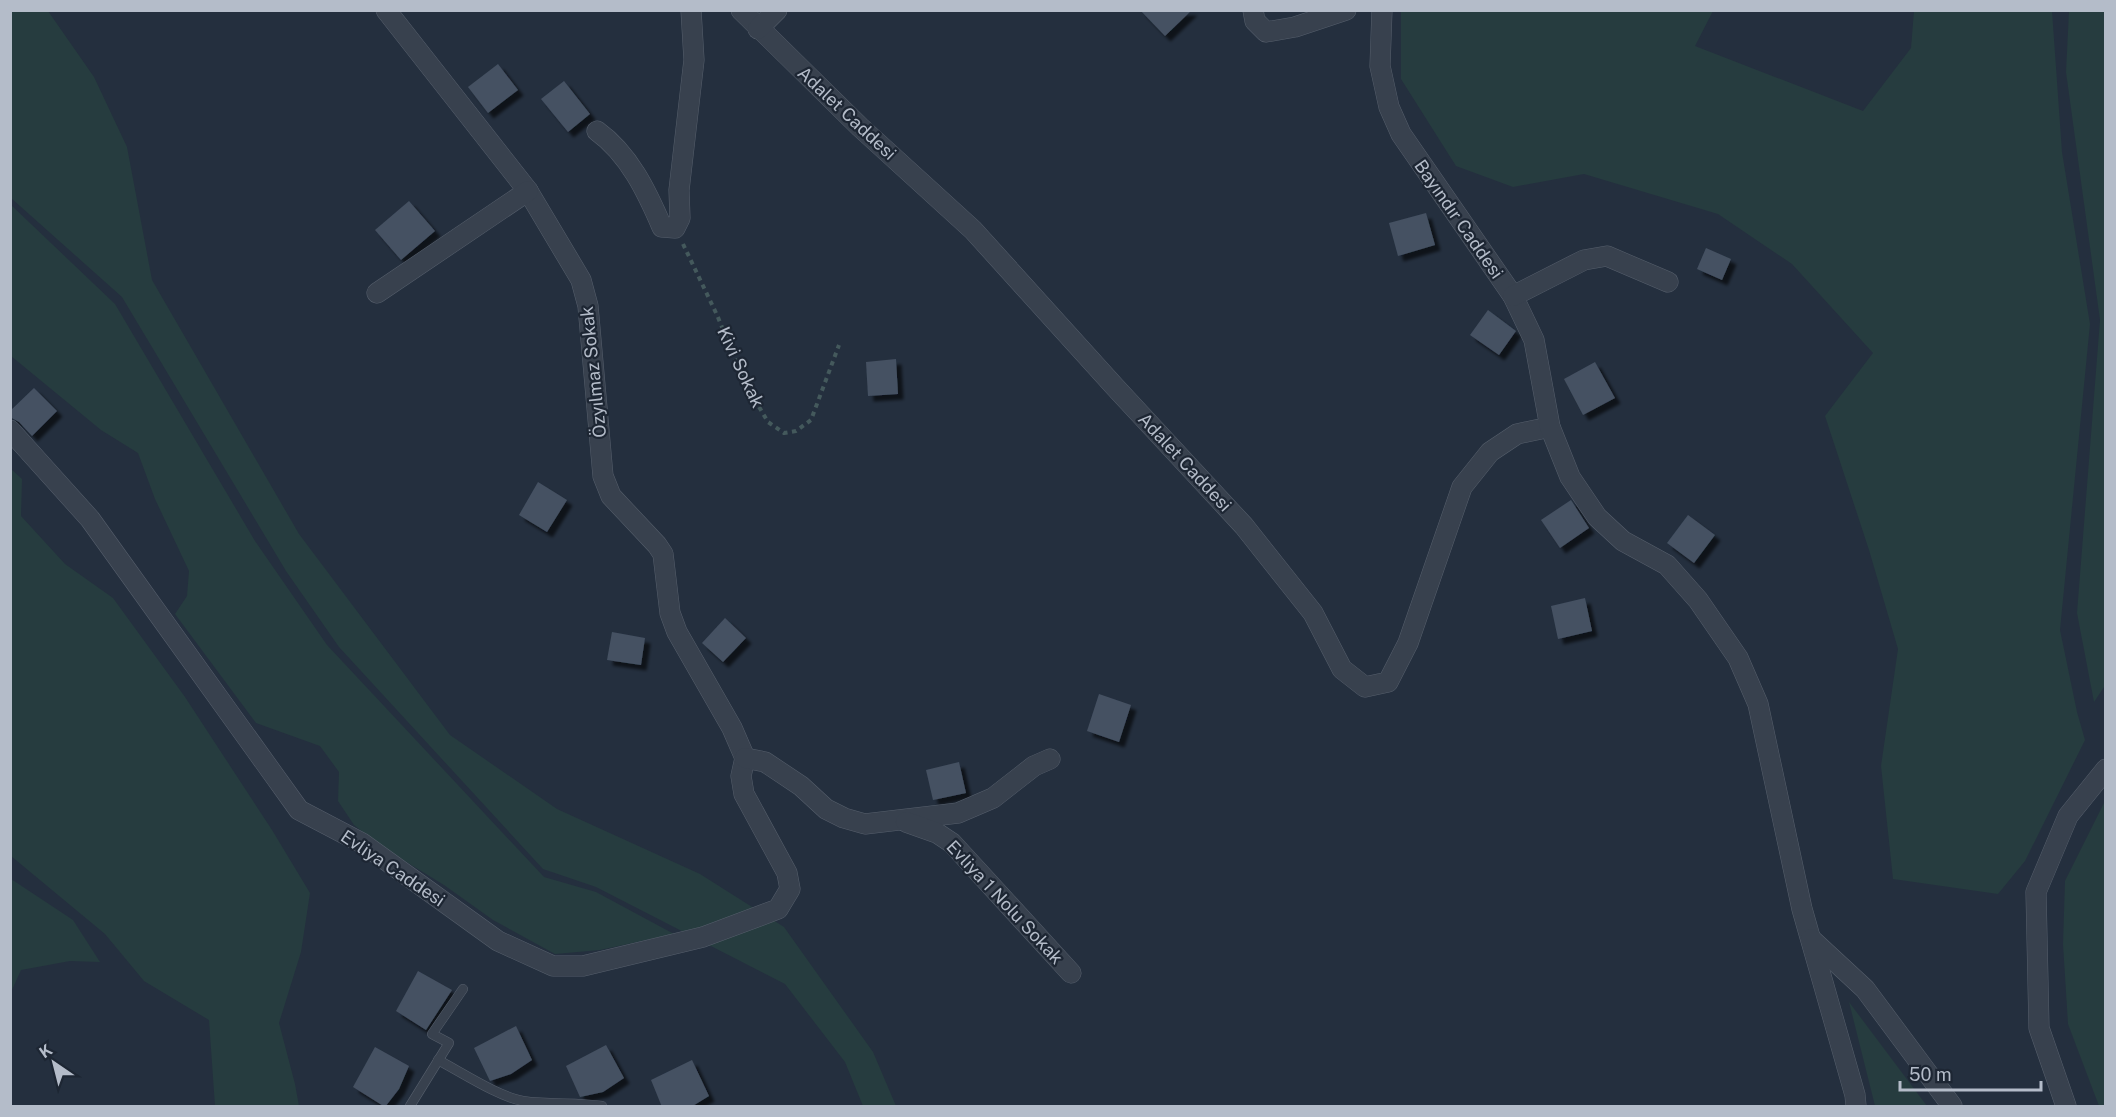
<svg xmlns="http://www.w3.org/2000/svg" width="2116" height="1117" font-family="'Public Sans',sans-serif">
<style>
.green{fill:#263c3f}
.building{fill:#455162;filter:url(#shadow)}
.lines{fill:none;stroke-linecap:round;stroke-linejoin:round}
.service-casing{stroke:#565f6c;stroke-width:10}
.minor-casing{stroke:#565f6c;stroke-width:21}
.path{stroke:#44595c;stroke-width:4;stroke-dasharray:4.5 4.5;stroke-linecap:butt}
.service{stroke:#38414e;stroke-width:9}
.minor{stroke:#38414e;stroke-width:20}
.labels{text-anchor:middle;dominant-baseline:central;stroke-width:4.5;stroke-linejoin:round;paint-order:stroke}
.street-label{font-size:18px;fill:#b4bcc9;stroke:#1d2633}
</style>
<defs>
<filter id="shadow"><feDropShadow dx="5.5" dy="5.5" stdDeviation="1.5" flood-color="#0009"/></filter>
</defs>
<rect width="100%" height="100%" fill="#242f3e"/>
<!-- green -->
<g class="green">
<polygon points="11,11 48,11 94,77 127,147 152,280 299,534 450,735 557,809 700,874 784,927 873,1052 896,1106 863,1106 845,1062 785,984 596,887 543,869 339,647 286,571 122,297 11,198"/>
<polygon points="1401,11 1713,11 1695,46 1863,111 1911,48 1914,11 2052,11 2062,152 2090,324 2060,630 2077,712 2085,740 2025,861 1998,894 1893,879 1881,766 1898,649 1869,550 1825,416 1873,353 1792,264 1718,214 1584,174 1513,187 1456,166 1401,79"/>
<polygon points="2069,11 2106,11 2106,684 2094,702 2077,613 2100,320 2066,72"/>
<polygon points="10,204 115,304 255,541 327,645 544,877 596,892 674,934 600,950 555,954 493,920 444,885 382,847 354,825 338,801 339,772 320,746 256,723 175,614 187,596 189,571 155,499 138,453 101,430 11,356"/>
<polygon points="10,468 22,479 21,516 65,564 113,598 185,697 272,830 310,893 301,952 279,1023 295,1084 299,1106 215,1106 209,1020 144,981 105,934 11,856"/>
<polygon points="2105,801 2106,1106 2099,1106 2068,1024 2063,944 2065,881"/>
<polygon points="11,879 73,920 100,962 70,961 21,970 11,992"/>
<polygon points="1849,1002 1927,1106 1875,1106"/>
</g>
<!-- building -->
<g class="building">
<polygon points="1140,10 1192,10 1165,36"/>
<polygon points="498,64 518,90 488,113 468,87"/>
<polygon points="564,81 590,114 568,132 541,99"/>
<polygon points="409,201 435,231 401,260 375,230"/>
<polygon points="1426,213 1435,245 1398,256 1389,223"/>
<polygon points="1706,248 1731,259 1722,280 1697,269"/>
<polygon points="1488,310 1516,331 1499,355 1470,335"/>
<polygon points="896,359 898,394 868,396 866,362"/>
<polygon points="1595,362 1615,398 1583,415 1564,379"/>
<polygon points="34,388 57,411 32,436 19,422 10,417 10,411"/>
<polygon points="538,482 567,500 547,532 519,515"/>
<polygon points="1571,500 1589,528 1560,548 1541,520"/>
<polygon points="1688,515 1715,535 1694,563 1667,543"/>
<polygon points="1585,598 1592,631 1558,639 1551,606"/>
<polygon points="725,618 746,638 723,662 702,643"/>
<polygon points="612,632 645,638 641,665 607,660"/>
<polygon points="1099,694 1131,705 1119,742 1087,731"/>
<polygon points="959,762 966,793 933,800 926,770"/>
<polygon points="418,971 452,990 426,1030 396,1011"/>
<polygon points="516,1026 532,1060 511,1074 490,1081 474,1048"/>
<polygon points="606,1045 624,1078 603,1092 580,1097 566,1066"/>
<polygon points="375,1047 409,1066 399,1089 385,1107 353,1087"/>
<polygon points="692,1060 709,1096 691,1107 662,1107 651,1080"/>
</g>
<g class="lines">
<defs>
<g id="service">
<path d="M438,1060c23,12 61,37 85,41 26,4 53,1 79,5"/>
<polyline points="410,1106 449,1043 432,1034 463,989"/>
</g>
<g id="minor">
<polyline points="386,10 528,191 581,280 588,306 603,476 611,496 657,545 663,554 670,613 677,632 732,728 745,758"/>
<polyline points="741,10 860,127 973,230 1115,387 1244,526 1313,613 1342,669 1365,687 1388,682 1408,643 1462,487 1490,452 1517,434 1550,427"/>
<polyline points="1253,10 1255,21 1266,32 1295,27 1346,10"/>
<polyline points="1382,10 1380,66 1389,107 1401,134 1513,296 1534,340 1550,427 1570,477 1597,517 1623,541 1667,565 1698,600 1738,658 1758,704 1802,909 1855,1095 1856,1106"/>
<polyline points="758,29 777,10"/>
<path d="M597,131c32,23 50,61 65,96l13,1 5,-10 -1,-28 15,-130 -3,-50"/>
<polyline points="377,293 528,191"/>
<polyline points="1513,296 1584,260 1607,256 1668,282"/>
<polyline points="10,430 90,519 299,810 362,843 498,941 553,966 583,966 703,937 778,909 790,889 787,873 744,794 741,776 745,758"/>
<polyline points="745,758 765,762 801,786 826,809 844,818 865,824 958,813 993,798 1034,766 1050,759"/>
<polyline points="906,822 937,833 952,843 1071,973"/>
<polyline points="1811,939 1865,989 1952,1106"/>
<polyline points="2066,1106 2039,1028 2036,892 2068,816 2106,769"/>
</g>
</defs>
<!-- service casing -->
<use href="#service" class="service-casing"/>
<!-- minor casing -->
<use href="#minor" class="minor-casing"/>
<!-- path -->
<polyline class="path" points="683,244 717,315 745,383 768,422 784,433 796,431 811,420 839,345"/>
<!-- service -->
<use href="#service" class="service"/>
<!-- minor -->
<use href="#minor" class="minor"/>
</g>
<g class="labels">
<!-- street labels -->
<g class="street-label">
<text transform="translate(847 113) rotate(43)">Adalet Caddesi</text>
<text transform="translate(1459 219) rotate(55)">Bayındır Caddesi</text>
<text transform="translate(741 367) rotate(65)">Kivi Sokak</text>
<text transform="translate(593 372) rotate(-96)">Özyılmaz Sokak</text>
<text transform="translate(1185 462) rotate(47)">Adalet Caddesi</text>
<text transform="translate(393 868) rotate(34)">Evliya Caddesi</text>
<text transform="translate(1005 902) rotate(47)">Evliya 1 Nolu Sokak</text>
</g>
</g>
<!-- border -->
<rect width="2116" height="1117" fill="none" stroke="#b4bcc9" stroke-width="24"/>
<!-- north arrow -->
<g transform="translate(54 1063) rotate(325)" stroke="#1d2633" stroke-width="4.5" paint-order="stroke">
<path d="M0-4.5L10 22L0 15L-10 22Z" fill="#b4bcc9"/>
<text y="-9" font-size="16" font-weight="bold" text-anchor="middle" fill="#b4bcc9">K</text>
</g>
<!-- scale -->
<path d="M1900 1081v9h141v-9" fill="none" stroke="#b4bcc9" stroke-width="3"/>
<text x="1909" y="1081" font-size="18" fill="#b4bcc9" stroke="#1d2633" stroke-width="4.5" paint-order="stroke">50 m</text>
</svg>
